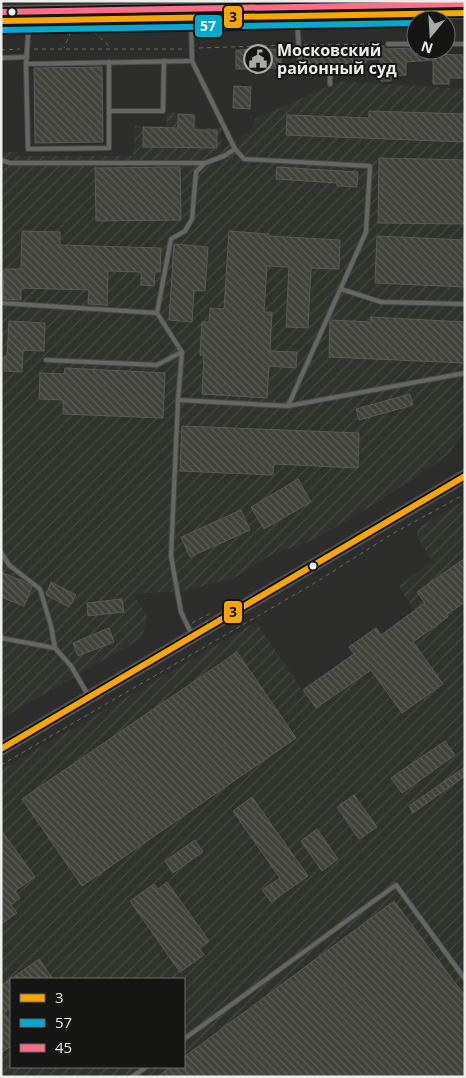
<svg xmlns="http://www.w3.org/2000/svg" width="466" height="1078" font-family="'Open Sans',sans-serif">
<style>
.industrial{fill:url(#industrial-furrows);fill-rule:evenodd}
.building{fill:url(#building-back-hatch);stroke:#5a5a59}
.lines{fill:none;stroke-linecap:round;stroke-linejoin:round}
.lane-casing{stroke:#484847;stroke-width:6}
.secondary-casing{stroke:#484847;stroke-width:12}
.primary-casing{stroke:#484847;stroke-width:14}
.path{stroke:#676766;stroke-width:1;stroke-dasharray:4 4;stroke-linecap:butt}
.lane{stroke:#656664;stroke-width:4}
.secondary{stroke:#656664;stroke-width:10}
.primary{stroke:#6d686a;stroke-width:11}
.bus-1-casing{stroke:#151513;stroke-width:10}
.bus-2-casing{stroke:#151513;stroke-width:10}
.bus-3-casing{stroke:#151513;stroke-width:10}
.bus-1{stroke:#f7a600;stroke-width:6}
.bus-2{stroke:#00a9ce;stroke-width:6}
.bus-3{stroke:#fb6d88;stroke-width:6}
.bus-dot{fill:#edeeec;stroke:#151513;stroke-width:2}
.labels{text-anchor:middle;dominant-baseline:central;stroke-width:4;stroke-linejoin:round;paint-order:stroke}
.poi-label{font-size:16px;font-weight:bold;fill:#edeeec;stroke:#151513;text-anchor:start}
.line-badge{stroke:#151513;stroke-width:2}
.badge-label{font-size:14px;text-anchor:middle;font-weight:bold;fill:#fff}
.pale-badge-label{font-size:14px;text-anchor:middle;font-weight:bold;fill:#111}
</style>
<defs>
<pattern id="industrial-furrows" width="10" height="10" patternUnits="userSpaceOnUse" patternTransform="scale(1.25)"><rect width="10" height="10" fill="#30332b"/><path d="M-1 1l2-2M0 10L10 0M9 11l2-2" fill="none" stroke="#444740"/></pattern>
<pattern id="building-back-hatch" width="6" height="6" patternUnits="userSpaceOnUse" patternTransform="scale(1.25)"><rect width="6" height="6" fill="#414239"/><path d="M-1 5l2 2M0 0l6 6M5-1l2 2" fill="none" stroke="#5d5e56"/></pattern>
</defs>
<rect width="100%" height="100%" fill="#2c2c2b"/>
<!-- industrial -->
<g class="industrial">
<polygon points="340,81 465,89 465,431 447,456 372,506 311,541 273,554 232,579 182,591 133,594 147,617 142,638 1,719 1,152 18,152 19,156 133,156 135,126 166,126 167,113 196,113 197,128 221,128 222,148 252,130 255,119"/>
<path d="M465,500v577h-464v-307l255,-148 46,68 112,-79 -15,-25 33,-25 -15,-24v-5l5,-7zM11,979h173v88h-173z"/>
</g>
<!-- building -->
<g class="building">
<polygon points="384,46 384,49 416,48 416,50 424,50 424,54 465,55 464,78 449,78 449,84 433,84 433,60 406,62 406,75 391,76 391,81 381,81 380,59 366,60 366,63 305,64 304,49"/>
<polygon points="281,49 281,68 236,69 236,50"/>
<polygon points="102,67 103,142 35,143 34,68"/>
<polygon points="234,86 251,87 250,109 233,108"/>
<polygon points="369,111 465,114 465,142 286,135 287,115 369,118"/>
<polygon points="178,114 194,115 194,130 217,130 217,148 143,147 143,127 178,128"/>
<polygon points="379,158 465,160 465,224 378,223"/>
<polygon points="180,167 181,220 96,221 95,168"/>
<polygon points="277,167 358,172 357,187 337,186 337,183 276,179"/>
<polygon points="22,231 60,232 60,245 161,248 160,272 155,272 154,286 141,285 141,272 108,271 107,305 88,304 89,290 21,288 21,300 3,299 4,269 21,269"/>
<polygon points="229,231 269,234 269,236 340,240 339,269 311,268 308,328 286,327 289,267 267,266 264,312 272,312 270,351 297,352 296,368 269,366 267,398 202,394 204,355 200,355 202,322 209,322 210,308 224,309"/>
<polygon points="377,236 465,240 465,287 375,283"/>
<polygon points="174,244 208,247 205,291 194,290 192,322 169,320"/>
<polygon points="371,317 465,322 465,363 329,357 330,320 370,322"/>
<polygon points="9,321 45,323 44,351 23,350 22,372 4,371 4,356 7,356"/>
<polygon points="65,368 165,373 163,418 63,414 63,400 39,399 40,373 64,374"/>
<polygon points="410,394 413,405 359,420 356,409"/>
<polygon points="182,426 359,433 358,468 274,464 273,475 180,471"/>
<polygon points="298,479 311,502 264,529 251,507"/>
<polygon points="241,510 250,530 190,557 181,537"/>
<polygon points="465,558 465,602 446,615 448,617 413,642 443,684 402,713 371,670 316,708 303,690 354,654 349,647 376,628 381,635 425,603 417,592"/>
<polygon points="1,572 25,582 32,587 24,606 1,597"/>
<polygon points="51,582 76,595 69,607 46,595"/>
<polygon points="122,599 124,612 88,616 87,603"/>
<polygon points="109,628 114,642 78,656 73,643"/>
<polygon points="237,652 296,738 82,886 22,799"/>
<polygon points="445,741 455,755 402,793 391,778"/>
<polygon points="465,767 465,776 413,813 409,806"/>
<polygon points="354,795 377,827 359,839 337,807"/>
<polygon points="252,797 308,876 271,902 262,890 280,878 233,811"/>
<polygon points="317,829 338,859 322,871 301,841"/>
<polygon points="1,830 35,877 15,891 20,898 11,905 17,913 1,924"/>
<polygon points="195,840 203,852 173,873 165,861"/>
<polygon points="167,882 209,941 199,948 204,955 180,972 130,901 154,884 158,889"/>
<polygon points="394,901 465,996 465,1077 157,1077 170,1067 184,1067 184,1057"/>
<polygon points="39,959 53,979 11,979 11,1008 4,1013 11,1023 11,1046 1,1053 1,986"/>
</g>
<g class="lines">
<defs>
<g id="lane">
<polyline points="191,18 192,61 235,149 244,159 370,166 366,232 288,406 178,400 182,352 157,313 171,239 185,231 192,219 196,172 205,163 224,156 235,149"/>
<polyline points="297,18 300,68"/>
<polyline points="29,22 26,64 192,61"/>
<polyline points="388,44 416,44"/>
<polyline points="446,44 465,44"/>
<polyline points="1,58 27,57"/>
<polyline points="26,64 28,149 109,148 109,62"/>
<polyline points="286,68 330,68 330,84"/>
<polyline points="109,111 163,111 164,61"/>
<polyline points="1,160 10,163 205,163"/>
<polyline points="341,289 381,302 465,304"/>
<polyline points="1,303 157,313"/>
<polyline points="46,360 157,365 182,352"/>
<polyline points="178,400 171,556 181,612 192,635"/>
<polyline points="288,406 465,373"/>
<polyline points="1,552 9,565 40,589 51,626 55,648"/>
<polyline points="1,638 55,648 71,666 88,695"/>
<polyline points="184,1039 396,885 465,979"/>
<polyline points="132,1077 146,1067"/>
</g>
<g id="secondary">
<polyline points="1,11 465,4"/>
<polyline points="1,21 465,13"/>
</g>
<polyline id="primary" points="1,749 465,476"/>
</defs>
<!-- lane casing -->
<use href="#lane" class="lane-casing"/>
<!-- secondary casing -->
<use href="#secondary" class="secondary-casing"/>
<!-- primary casing -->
<use href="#primary" class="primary-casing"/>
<!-- path -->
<g class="path">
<polyline points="48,30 71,31 64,48"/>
<polyline points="71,31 91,29 111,48"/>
<polyline points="304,45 382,44"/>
<polyline points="199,48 292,45"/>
<polyline points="34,49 185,49"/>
<polyline points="1,50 20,49"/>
<polyline points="192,623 211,613"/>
<polyline points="1,765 313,584 392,534 465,494"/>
</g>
<!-- lane -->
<use href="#lane" class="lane"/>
<!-- secondary -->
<use href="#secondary" class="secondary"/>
<!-- primary -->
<use href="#primary" class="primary"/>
<defs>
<g id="bus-1">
<polyline points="1,21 465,13"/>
<polyline points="1,749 465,476"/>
</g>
<polyline id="bus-2" points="1,30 416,23"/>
<polyline id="bus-3" points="1,12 465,4"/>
</defs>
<!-- bus-1 casing -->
<use href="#bus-1" class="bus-1-casing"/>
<!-- bus-2 casing -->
<use href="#bus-2" class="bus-2-casing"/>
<!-- bus-3 casing -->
<use href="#bus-3" class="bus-3-casing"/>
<!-- bus-1 -->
<use href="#bus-1" class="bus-1"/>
<!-- bus-2 -->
<use href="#bus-2" class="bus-2"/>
<!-- bus-3 -->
<use href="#bus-3" class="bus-3"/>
</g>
<!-- icons -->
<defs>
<symbol id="civic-ring" viewBox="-11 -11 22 22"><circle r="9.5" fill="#151513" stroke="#a9aaa8" stroke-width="1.5"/><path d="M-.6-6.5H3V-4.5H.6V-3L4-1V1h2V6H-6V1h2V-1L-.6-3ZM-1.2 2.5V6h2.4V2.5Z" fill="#a9aaa8"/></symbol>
</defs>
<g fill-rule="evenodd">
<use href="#civic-ring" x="242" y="43" width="32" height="32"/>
</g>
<!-- markers -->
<g class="bus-dot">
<circle cx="12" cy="12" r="4.5"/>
<circle cx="313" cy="566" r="4.5"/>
</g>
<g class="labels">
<!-- poi labels -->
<g class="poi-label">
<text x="277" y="50">Московский<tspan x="277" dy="18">районный суд</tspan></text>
</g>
</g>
<g class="line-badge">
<rect x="223" y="5" width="20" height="24" rx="5" fill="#f7a600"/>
<rect x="194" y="14" width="29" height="24" rx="5" fill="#00a9ce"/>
<rect x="223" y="600" width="20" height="24" rx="5" fill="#f7a600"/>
</g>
<g class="badge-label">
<text x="208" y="31">57</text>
</g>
<g class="pale-badge-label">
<text x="233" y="22">3</text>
<text x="233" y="617">3</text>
</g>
<!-- border -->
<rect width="466" height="1078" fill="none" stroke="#edeeec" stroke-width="5"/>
<!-- legend -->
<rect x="10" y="978" width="175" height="90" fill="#151513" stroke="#6b6c6a"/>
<rect x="20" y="994" width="25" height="8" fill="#f7a600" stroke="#6b6c6a"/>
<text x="55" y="1003" font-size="15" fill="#edeeec">3</text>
<rect x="20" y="1019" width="25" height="8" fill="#00a9ce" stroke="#6b6c6a"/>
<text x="55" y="1028" font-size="15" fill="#edeeec">57</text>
<rect x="20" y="1044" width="25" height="8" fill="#fb6d88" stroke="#6b6c6a"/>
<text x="55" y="1053" font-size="15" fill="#edeeec">45</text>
<!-- north arrow -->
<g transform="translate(431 35) rotate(198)"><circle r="24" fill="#151513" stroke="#6b6c6a"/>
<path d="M0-4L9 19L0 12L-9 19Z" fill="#a9aaa8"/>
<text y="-8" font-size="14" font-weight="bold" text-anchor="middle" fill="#edeeec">N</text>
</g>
</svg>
